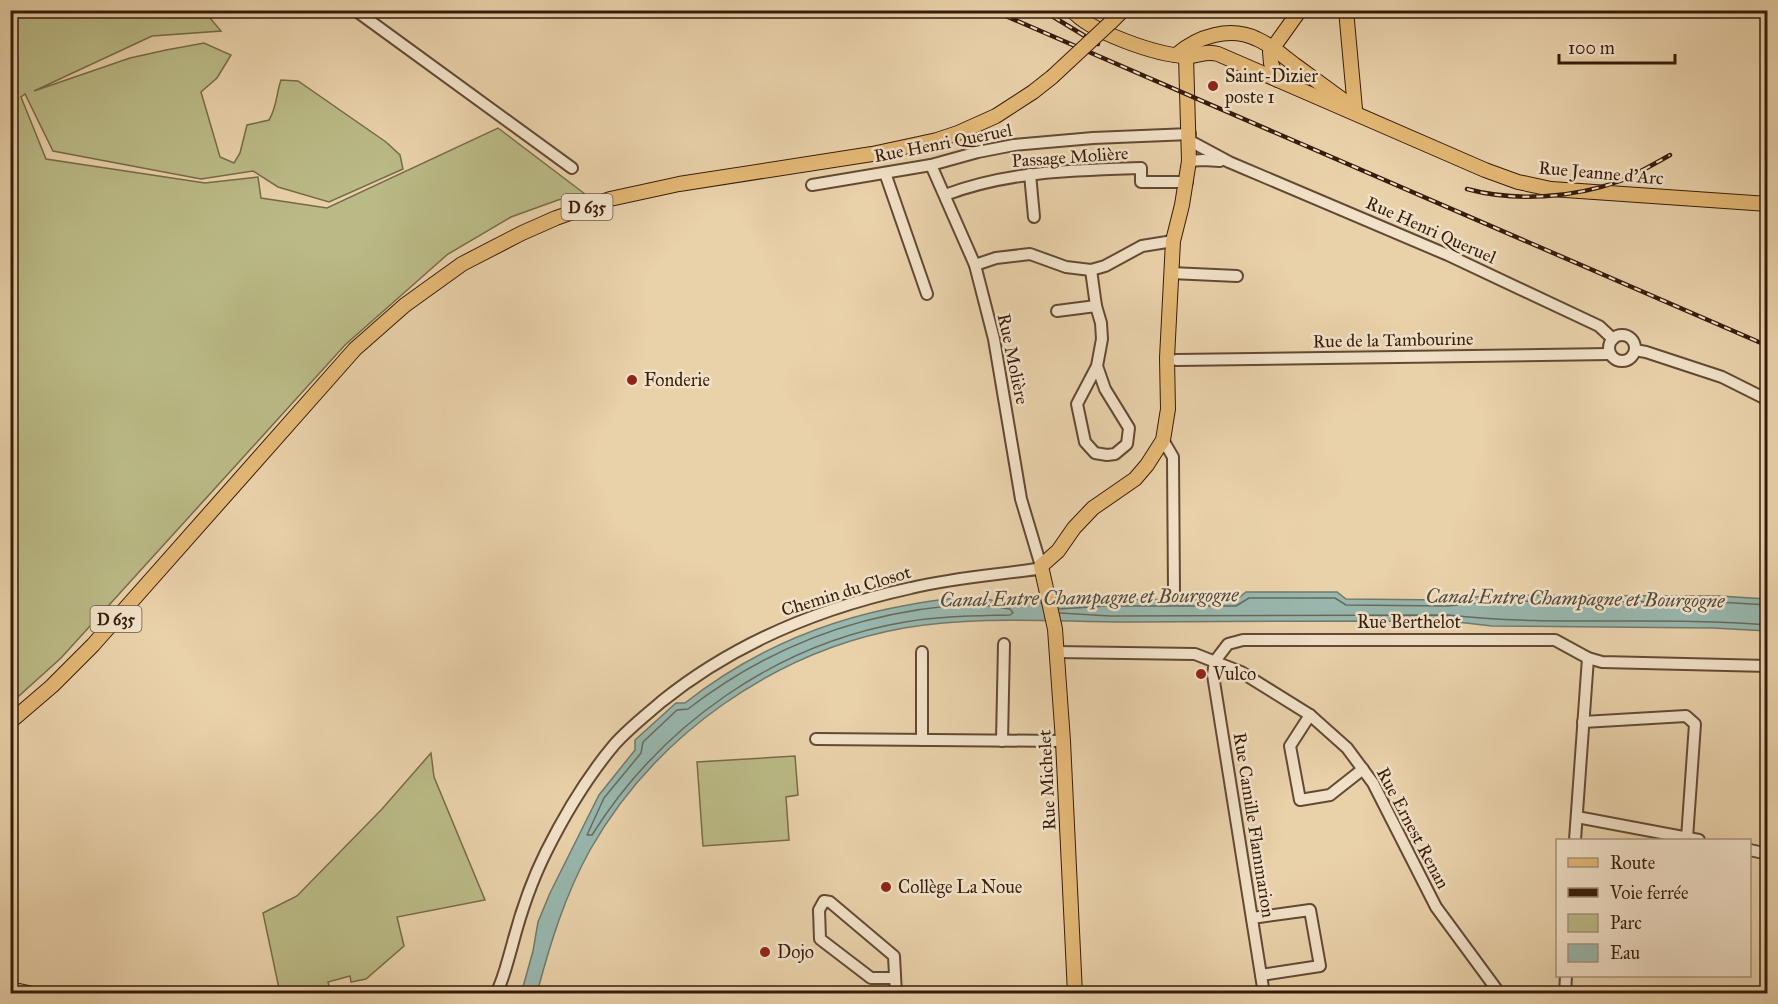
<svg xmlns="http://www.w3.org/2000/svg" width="1778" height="1004" font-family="'IM FELL Great Primer',serif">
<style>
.green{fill:#baba86;stroke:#786b48;stroke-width:1.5}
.water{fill:#98b7ae;stroke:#71796d;stroke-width:1.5}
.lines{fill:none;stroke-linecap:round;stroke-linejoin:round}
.shore{stroke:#676a5c;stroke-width:1.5}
.minor-casing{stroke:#634933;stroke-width:14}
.major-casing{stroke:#361c0b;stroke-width:16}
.minor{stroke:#f1e1c8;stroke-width:10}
.major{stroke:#e4b875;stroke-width:14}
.rail-casing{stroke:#361c0b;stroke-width:4.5}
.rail{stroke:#f1e1c8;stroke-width:2;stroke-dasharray:7;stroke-linecap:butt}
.major-bridge-casing{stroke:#361c0b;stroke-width:16;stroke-linecap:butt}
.major-bridge{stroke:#e4b875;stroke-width:14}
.poi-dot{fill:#8f2418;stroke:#f1e1c8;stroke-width:2}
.labels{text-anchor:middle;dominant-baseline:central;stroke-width:5;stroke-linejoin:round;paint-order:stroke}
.shield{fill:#f1e1c8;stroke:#6e5744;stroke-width:1.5}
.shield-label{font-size:16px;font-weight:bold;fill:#361c0b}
.poi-label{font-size:18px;fill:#361c0b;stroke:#f1e1c8;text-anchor:start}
.street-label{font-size:18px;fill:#361c0b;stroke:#f1e1c8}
.water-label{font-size:20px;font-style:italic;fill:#534a3c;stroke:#f1e1c8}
</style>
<rect width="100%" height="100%" fill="#e9d1aa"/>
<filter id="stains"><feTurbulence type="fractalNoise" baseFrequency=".00333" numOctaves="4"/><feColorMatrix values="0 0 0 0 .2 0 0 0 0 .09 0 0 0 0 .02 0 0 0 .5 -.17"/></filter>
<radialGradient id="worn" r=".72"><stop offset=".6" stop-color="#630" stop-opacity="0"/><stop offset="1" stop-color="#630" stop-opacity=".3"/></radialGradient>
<!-- green -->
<g class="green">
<path d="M11,10l193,1 17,20 -69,5 -118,55 96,-33 36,-8 38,-7 27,12 -14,23 -16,14 19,65 14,6 6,-10 7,-28 22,-5c8,-13 7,-26 12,-40l17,1 88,61 14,13 3,14 -74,33 -51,-15 -25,-16 -52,8 -148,-28 -28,-57 -4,3 25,62 159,24 53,-6 3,21 66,10 171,-80 87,66 -27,6 -47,17 -63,37 -103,91 -284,313 -50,45z"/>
<polygon points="431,753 434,777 485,900 397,917 404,946 366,979 351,982 350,976 328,982 331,993 280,993 263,913 297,896 382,809"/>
<polygon points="795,756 798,795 786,797 789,840 703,846 697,762"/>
</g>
<!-- water -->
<path class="water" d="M1246,592h91l9,7 102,1 46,-5 225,1 48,3v32l-54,-3 -221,-2 -44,-5c-106,0 -213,0 -319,1 -75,0 -151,-7 -225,6 -129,23 -249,107 -314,222 -25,45 -40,94 -53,143l-16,1 12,-43 5,-29 12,-29 49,-98 36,-45v-10l41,-37h9c65,-51 142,-84 223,-98 22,-4 46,-8 68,-7 14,1 27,5 41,5 30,0 61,-3 91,-3 43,-1 85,0 128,0z"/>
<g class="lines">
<!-- shore -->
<g class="shore">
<path d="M976,604l34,5 3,4 -3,2c-36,1 -70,1 -105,7 -129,22 -244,103 -313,213h-5l17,-37 37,-45 2,-11 34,-32 11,-1c84,-65 182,-100 288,-105z"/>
<polyline points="1059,609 1107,606 1236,606 1249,598 1335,598 1346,605 1448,606 1495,601 1718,602 1768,605"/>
<path d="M1060,613l50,3 338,-1c106,12 213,1 320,10"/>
</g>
<defs>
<g id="minor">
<polyline points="355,10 572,168"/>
<polyline points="1190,141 1229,162 1448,255 1599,326 1613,339"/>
<polyline points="1189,161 1203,160 1220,161"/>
<polyline points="885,173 927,294"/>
<polyline points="1030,174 1034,217"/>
<polyline points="812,185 931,165 978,152 1014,145 1093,138 1190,134"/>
<path d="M945,195c63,-24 129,-25 196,-27v14h46"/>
<polyline points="975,265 996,258 1030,254 1066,267 1091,270 1105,266 1142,246 1173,241"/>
<polyline points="1091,270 1096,306 1101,323 1102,339 1097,366 1105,389 1129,428 1127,444 1115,454 1107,455 1095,453 1085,442 1077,404 1097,366"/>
<polyline points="1171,273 1237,276"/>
<polyline points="1057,311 1096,306"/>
<circle cx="1622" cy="348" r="13"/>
<polyline points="1635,350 1646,352 1722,377 1768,400"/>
<polyline points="1176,360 1610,354"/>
<polyline points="1163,440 1173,457 1174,592"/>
<polyline points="1056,652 1195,654 1241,672 1310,715 1347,748 1373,783 1436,907 1500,994"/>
<polyline points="1310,715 1290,746 1300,800 1330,795 1363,769"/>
<polyline points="1583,722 1686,716 1695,724 1687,838"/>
<polyline points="816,739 1063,741"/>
<polyline points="922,740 922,652"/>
<polyline points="1002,741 1004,644"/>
<polyline points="1577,817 1699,840"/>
<polyline points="1575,840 1588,658"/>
<polyline points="1750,850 1768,854"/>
<polyline points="1252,918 1310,910 1320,966 1261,975"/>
<polyline points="895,978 871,978 820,939 819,910 824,901 830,902 894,956 896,994"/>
<path d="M496,994c8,-16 11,-31 16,-48 8,-31 19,-64 34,-94 18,-36 42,-76 68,-107 14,-16 31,-29 47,-43 73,-59 158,-94 250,-114 41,-10 84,-13 126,-19l4,-3 -20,-67 -27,-160 -19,-74 -44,-100"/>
<polyline points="1264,994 1213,675 1215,661 1228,644 1243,640 1555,640 1588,658 1602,662 1768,666"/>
<polyline points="1565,994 1566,976"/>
</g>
<g id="major">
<path d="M1072,10c18,22 85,45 113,46 12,1 21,-6 33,-2l267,116 33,12 33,7 217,15"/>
<polyline points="1346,10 1355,109"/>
<polyline points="1110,23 1123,10"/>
<path d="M1176,55c22,-19 54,-29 81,-16 14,6 26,17 38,26 19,14 37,27 56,41"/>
<polyline points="1278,80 1271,63 1270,52 1300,10"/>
<polyline points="10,722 52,686 93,645 355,349 405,305 462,264 522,233 556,218 610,199 679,184 872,154 937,140 958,133 996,116 1033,92 1052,77"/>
<polyline points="10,989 33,994"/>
<polyline points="1075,994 1063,741 1055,629 1041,566 1058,551 1074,528 1093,508 1135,479 1147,465 1163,440 1168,409 1167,358 1173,241 1182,205 1189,161 1186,56"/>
</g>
</defs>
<!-- minor casing -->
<use href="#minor" class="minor-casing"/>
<!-- major casing -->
<use href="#major" class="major-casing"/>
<!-- minor -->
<use href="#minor" class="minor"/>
<!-- major -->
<use href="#major" class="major"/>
<defs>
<g id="rail">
<polyline points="992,10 1768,346"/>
<polyline points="1042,10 1098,44"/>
<path d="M1467,189c48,13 106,9 153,-8 17,-7 34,-17 50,-26"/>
</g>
</defs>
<!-- rail casing -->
<use href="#rail" class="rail-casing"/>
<!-- rail -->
<use href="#rail" class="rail"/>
<defs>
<polyline id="major-bridge" points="1052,77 1110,23"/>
</defs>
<!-- major-bridge casing -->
<use href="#major-bridge" class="major-bridge-casing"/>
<!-- major-bridge -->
<use href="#major-bridge" class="major-bridge"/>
</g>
<!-- markers -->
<g class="poi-dot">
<circle cx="1213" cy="86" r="6"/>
<circle cx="632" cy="380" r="6"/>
<circle cx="1201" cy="674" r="6"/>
<circle cx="886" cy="887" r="6"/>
<circle cx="765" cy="952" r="6"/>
</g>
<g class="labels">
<!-- shield labels -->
<g class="shield">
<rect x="561.5" y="194" width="51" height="26" rx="4.5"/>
<rect x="90.5" y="606" width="51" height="26" rx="4.5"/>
</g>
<g class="shield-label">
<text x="587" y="207">D 635</text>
<text x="116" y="619">D 635</text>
</g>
<!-- poi labels -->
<g class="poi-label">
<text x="1225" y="76">Saint-Dizier<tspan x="1225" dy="21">poste 1</tspan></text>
<text x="644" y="380">Fonderie</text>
<text x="1213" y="674">Vulco</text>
<text x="898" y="887">Collège La Noue</text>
<text x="777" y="952">Dojo</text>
</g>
<!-- street labels -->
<g class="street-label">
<text transform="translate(943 143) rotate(-11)">Rue Henri Queruel</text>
<text transform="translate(1070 157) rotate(-4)">Passage Molière</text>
<text transform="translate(1601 173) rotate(5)">Rue Jeanne d'Arc</text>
<text transform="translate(1431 230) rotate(24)">Rue Henri Queruel</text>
<text transform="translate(1393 340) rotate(-1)">Rue de la Tambourine</text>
<text transform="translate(1013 359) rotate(78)">Rue Molière</text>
<text transform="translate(846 591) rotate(-17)">Chemin du Closot</text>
<text x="1409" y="622">Rue Berthelot</text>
<text transform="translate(1047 780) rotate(-93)">Rue Michelet</text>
<text transform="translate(1254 825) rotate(81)">Rue Camille Flammarion</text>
<text transform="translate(1413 828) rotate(62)">Rue Ernest Renan</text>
</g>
<!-- water labels -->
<g class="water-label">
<text transform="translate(1089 597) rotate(-1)">Canal Entre Champagne et Bourgogne</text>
<text transform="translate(1575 598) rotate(1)">Canal Entre Champagne et Bourgogne</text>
</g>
</g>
<!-- margin -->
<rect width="1778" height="1004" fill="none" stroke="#e9d1aa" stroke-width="36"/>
<rect x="12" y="12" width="1754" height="980" fill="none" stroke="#361c0b" stroke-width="3"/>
<rect x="18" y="18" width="1742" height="968" fill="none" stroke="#361c0b" stroke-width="1.5"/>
<!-- legend -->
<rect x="1556" y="839" width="195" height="138" fill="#f1e1c8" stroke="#a6927c" stroke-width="1.5"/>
<rect x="1568" y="858" width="30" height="9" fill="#e4b875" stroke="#a6927c" stroke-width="1.5"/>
<text x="1610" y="869" font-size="18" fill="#361c0b">Route</text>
<rect x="1568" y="888" width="30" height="9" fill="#361c0b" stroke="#a6927c" stroke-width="1.5"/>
<text x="1610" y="899" font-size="18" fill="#361c0b">Voie ferrée</text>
<rect x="1568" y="914" width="30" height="18" fill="#baba86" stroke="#a6927c" stroke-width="1.5"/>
<text x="1610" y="929" font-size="18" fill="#361c0b">Parc</text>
<rect x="1568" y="944" width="30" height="18" fill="#98b7ae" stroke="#a6927c" stroke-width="1.5"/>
<text x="1610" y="959" font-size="18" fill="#361c0b">Eau</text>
<!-- scale -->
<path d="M1559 54v9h116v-9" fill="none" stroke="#361c0b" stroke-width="3"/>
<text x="1568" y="54" font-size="18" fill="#361c0b" stroke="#f1e1c8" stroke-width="4.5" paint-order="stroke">100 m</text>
<rect width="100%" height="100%" filter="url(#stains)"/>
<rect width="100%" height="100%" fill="url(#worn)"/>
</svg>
